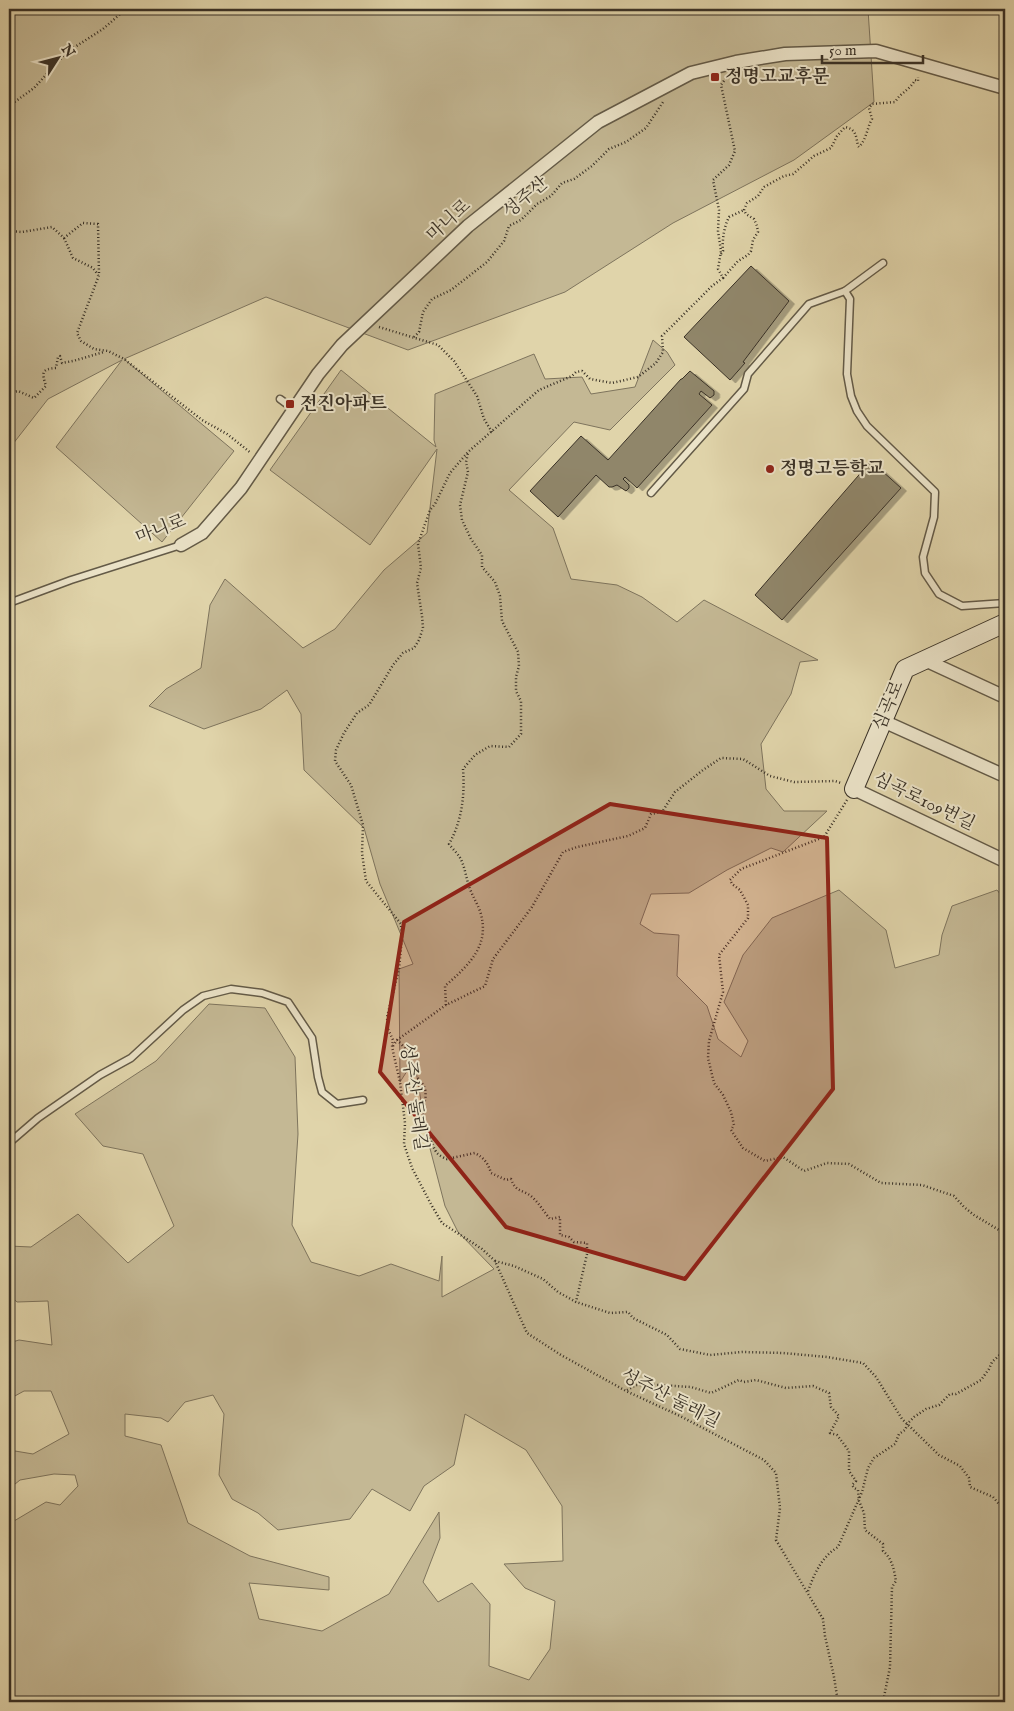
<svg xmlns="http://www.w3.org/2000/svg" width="1014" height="1711" font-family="'IM FELL English','Noto Serif KR',serif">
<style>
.green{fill:#c4b894;stroke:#7e745d;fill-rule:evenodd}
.building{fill:#90866b;stroke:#393126;filter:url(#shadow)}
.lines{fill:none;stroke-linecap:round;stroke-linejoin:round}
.lane-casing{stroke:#635a47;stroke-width:9}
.street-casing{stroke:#635a47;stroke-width:15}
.secondary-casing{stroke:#393126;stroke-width:20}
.path{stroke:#393126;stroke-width:2.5;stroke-dasharray:1 2.5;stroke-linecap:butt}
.lane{stroke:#ebe3c8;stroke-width:6}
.street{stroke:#ebe3c8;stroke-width:12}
.secondary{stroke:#ebe3c8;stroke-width:18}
.marked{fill:#8f2418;fill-opacity:0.2;stroke:#8f2418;stroke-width:4;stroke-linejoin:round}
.poi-dot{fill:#8f2418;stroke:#ebe3c8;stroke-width:2}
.labels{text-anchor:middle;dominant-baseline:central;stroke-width:4;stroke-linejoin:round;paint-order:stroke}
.poi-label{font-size:18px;font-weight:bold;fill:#393126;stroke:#ebe3c8;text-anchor:start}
.street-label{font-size:18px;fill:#393126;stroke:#ebe3c8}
</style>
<defs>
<filter id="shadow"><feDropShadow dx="5.5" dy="3" stdDeviation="0" flood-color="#0004"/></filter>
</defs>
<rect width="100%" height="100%" fill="#e0d4aa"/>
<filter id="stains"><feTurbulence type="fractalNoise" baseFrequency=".004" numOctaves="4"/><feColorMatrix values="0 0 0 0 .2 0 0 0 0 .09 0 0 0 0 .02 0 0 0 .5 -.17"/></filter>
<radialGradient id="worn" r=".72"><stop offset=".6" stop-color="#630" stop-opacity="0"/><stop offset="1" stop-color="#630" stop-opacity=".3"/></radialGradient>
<!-- green -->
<g class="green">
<polygon points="9,9 868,9 874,102 794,160 673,223 565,292 408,350 266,297 124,359 234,451 162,542 56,447 122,360 48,399 9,449"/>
<path d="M653,340l14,12 8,13 -65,65 -36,-8 -65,68 44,38 18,51 46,6 25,12 35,25 27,-22 114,60 -18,2 -9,32 -30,50 5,45 18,22h43l-44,41 -12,-4 -44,22 -38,23 -38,1 -11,30 14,9 25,2 -2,41 30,30 11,33 23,18 7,-16 -24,-39 19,-47 29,-37 67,-28 47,40 9,38 44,-13 3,-20 10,-29 45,-16 8,10v802h-996v-178l37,-22 14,3 18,-19 -3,-11 -21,-1 -34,6 -11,9v-33l6,-5 18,3 36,-20 -18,-43h-27l-11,6 -4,-2v-52l10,-3 33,5 -4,-44 -31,1 -8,-7v-49l22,1 47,-33 50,49 46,-37 -31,-72 -40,-8 -28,-32 81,-53 53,-57 56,4 30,49 3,77 -6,91 19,37 48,14 32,-12 48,17 3,-25v41l52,-28 -36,-37 -13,-26 -18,-69 -11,-66 -5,-6 -11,17 -1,-113 14,-5 -33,-80 -16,-56 -60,-58 -3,-56 -14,-24 -26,19 -57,20 -55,-23 17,-17 35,-21 9,-63 15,-26 78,69 32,-19 49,-59 43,-37 10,-84 -67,96 -100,-75 71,-100 95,77 -2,-7 1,-46 99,-40 11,25 37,-2 9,17 44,-7zM213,1395l11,19 -5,61 13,24 26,14 20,17 72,-11 22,-30 38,22 14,-25 30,-21 11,-51 61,36 36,56 1,55 -59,3 21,24 30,13 -5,48 -21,31 -40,-14 1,-62 -18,-21 -34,19 -15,-20 17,-44 -1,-26 -50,82 -67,37 -63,-12 -10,-36 80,7v-13l-79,-21 -62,-33 -27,-78 -36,-9v-22l36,4 7,4 17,-20z"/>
</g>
<!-- building -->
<g class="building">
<polygon points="751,266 789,301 743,362 745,363 730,380 684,337"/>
<polygon points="690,371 714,391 714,395 710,398 701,391 699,394 712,405 637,488 625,477 623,479 629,485 629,488 626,491 617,485 612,487 609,487 596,475 558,517 530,491 581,436 608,460 681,379 682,379"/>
<polygon points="871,461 901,488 782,620 755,595"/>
</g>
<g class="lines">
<defs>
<g id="lane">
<polyline points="883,263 845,291 850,299 847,374 851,396 857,411 867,426 935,492 934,517 923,557 925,573 939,594 962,606 1005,603"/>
<polyline points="280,399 295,410"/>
<polyline points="651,493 744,389 748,374 809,304 845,291"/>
<polyline points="9,603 71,580 181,545"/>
<polyline points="9,1143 38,1118 100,1075 131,1058 183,1010 203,996 231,989 262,993 288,1002 312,1038 318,1077 322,1092 337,1104 363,1100"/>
</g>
<g id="street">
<polyline points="181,545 202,533 241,488 318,374 342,345 468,226 598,122 691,73 736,62 785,54 876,51 1005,88"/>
<polyline points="925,660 1005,697"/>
<polyline points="883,721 1005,776"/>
<polyline points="854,789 1005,861"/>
</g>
<polyline id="secondary" points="854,789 905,669 1005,623"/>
</defs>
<!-- lane casing -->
<use href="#lane" class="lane-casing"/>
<!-- street casing -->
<use href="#street" class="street-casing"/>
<!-- secondary casing -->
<use href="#secondary" class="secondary-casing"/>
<!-- path -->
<g class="path">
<polyline points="726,78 721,85 735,151 729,165 713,180 719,210 718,231 721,251 718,269 723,278 712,286 662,336 663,352 656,363 638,377 612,383 590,379 582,371 576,372 572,376 539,390 468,452 450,473 435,504 430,510 418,544 421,568 417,583 422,616 423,628 419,640 414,648 403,653 393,665 369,705 357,713 344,733 336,750 335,761 351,785 363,825 362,853 366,881 401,924 402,937 399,969 387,1017 388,1029 393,1040 392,1047 400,1082 405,1123 404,1144 412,1168 432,1206 442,1223 482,1249 495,1261 527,1333 561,1355 626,1391 680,1416 764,1460 776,1473 780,1508 776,1540 823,1619 825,1636 834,1677 838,1702"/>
<polyline points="9,106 34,88 67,52 103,29 126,9"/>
<polyline points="9,231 22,232 52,227 64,238 83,223 98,224 99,275 77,333 81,341 94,349 108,351 124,359 202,420 227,434 251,453"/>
<polyline points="64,238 73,258 93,268 98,275"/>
<path d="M721,254l2,-3c-1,-11 1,-24 6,-34l15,-7"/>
<path d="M723,278l15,-17 10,-6 3,-4 2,-11 5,-8 -1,-6 -3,-7 -8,-5 -2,-4 3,-7 11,-7 6,-9 20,-11 9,-2 21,-18 17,-8 6,-12 8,-9c11,2 11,9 13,19l1,1c8,-9 8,-19 13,-28l-3,-11 3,-4 23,-2c6,-10 14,-11 20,-22l3,1v-4"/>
<polyline points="379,327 438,345 454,361 477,396 484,419 492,432"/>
<polyline points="414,337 419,332 423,312 432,299 451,290 487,262 504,241 509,226 521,220 537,204 551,196 562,183 574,179 592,166 609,149 626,142 646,128 663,102"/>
<path d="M9,393l9,-2 16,7 12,-12c-4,-13 -5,-17 10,-18l2,-11 2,-1 2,7 11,-2 31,-9"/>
<polyline points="847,800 824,837 741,869 730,880 732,884 740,890 748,905 748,918 719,955 723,992 709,1041 708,1058 714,1083 723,1095 731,1112 734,1125 731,1130 743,1148 765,1161 783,1157 804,1171 827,1163 849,1164 881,1183 922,1185 954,1196 964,1207 974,1215 999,1230 1005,1242"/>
<path d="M446,1005l-1,-19c24,-21 46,-41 35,-75 -3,-8 -7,-14 -10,-22 -4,-10 -5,-24 -11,-33 -3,-4 -7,-8 -10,-12 13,-23 16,-49 14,-75l12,-14 15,-9 19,1 12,-13v-33l-5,-10v-14l3,-11 -1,-14 -16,-31 -2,-25 -5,-14 -13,-15v-12l-11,-16 -9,-19 -2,-15 8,-33 -2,-10 2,-9"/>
<path d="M397,1040c4,4 11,10 12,15 1,4 -1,8 0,12 4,8 13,13 16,22 2,9 -2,16 -2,24 0,6 10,36 14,40 3,3 7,5 10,6l28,-6c9,5 13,10 16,20l15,7 5,-1c5,14 12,10 21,18 7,6 12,15 18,22l10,-2v18l9,2 5,5 13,1v11l-11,48"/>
<polyline points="393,1046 397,1040 446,1005 485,986 493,959 532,907 563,852 577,847 628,836 645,828 651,814 662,812 675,792 703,770 721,758 743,759 770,776 794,782 835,781 841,783"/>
<polyline points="495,1261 514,1266 543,1279 558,1292 576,1302 610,1313 628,1312 633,1318 667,1335 680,1349 710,1355 742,1352 783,1353 827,1357 863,1363 876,1377 902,1419 939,1455 960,1466 969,1478 970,1487 993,1497 1005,1511"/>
<path d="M627,1390l9,-5h22l33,2 20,6 28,-13 5,2 12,-2 30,8 27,-2 16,7 2,14 8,9 -9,17 7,2 12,16v20l7,10 -4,4 2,3 4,2 1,11 5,12 1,17 18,14v7c9,7 11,19 13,30l-4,6 -2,80 -7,35"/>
<path d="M808,1591c6,-16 13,-34 30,-44l24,-55 6,-24 6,-10 21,-14 4,-10 6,-4 3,-7 6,-6 12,-8 13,-4 11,-11h6l25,-14 8,-11 3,-7 13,-12"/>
</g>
<!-- lane -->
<use href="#lane" class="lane"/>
<!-- street -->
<use href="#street" class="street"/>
<!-- secondary -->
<use href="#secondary" class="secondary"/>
</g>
<!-- marked area -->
<path class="marked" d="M610,804l217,34 6,251 -148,190 -179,-52 -126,-155 24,-150z"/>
<!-- markers -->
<g class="poi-dot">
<rect x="710" y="72" width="10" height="10" rx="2.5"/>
<rect x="285" y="399" width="10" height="10" rx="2.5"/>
<circle cx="770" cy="469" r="5"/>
</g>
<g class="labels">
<!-- poi labels -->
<g class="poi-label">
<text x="725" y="77">정명고교후문</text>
<text x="300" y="404">전진아파트</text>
<text x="780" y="469">정명고등학교</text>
</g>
<!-- street labels -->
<g class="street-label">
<text transform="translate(526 198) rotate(-40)">성주산</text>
<text transform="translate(449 221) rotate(-42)">마니로</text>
<text transform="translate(161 530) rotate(-21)">마니로</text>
<text transform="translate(889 706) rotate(-67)">심곡로</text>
<text transform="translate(924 802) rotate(26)">심곡로109번길</text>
<text transform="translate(413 1097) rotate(82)">성주산 둘레길</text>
<text transform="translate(670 1399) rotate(27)">성주산 둘레길</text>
</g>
</g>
<!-- margin -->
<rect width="1014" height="1711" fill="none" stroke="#e0d4aa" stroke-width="30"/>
<rect x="10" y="10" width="994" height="1691" fill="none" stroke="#393126" stroke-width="2.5"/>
<rect x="15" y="15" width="984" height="1681" fill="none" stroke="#393126"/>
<!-- north arrow -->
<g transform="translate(58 58) rotate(54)" stroke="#ebe3c8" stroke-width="4" paint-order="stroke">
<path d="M0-4L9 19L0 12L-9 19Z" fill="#393126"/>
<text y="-8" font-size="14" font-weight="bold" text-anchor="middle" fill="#393126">N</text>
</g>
<!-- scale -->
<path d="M822 55v8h101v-8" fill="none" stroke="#393126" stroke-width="2.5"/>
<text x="829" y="55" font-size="15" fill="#393126" stroke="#ebe3c8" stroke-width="4" paint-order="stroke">50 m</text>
<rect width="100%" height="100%" filter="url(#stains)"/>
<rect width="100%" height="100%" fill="url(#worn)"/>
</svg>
